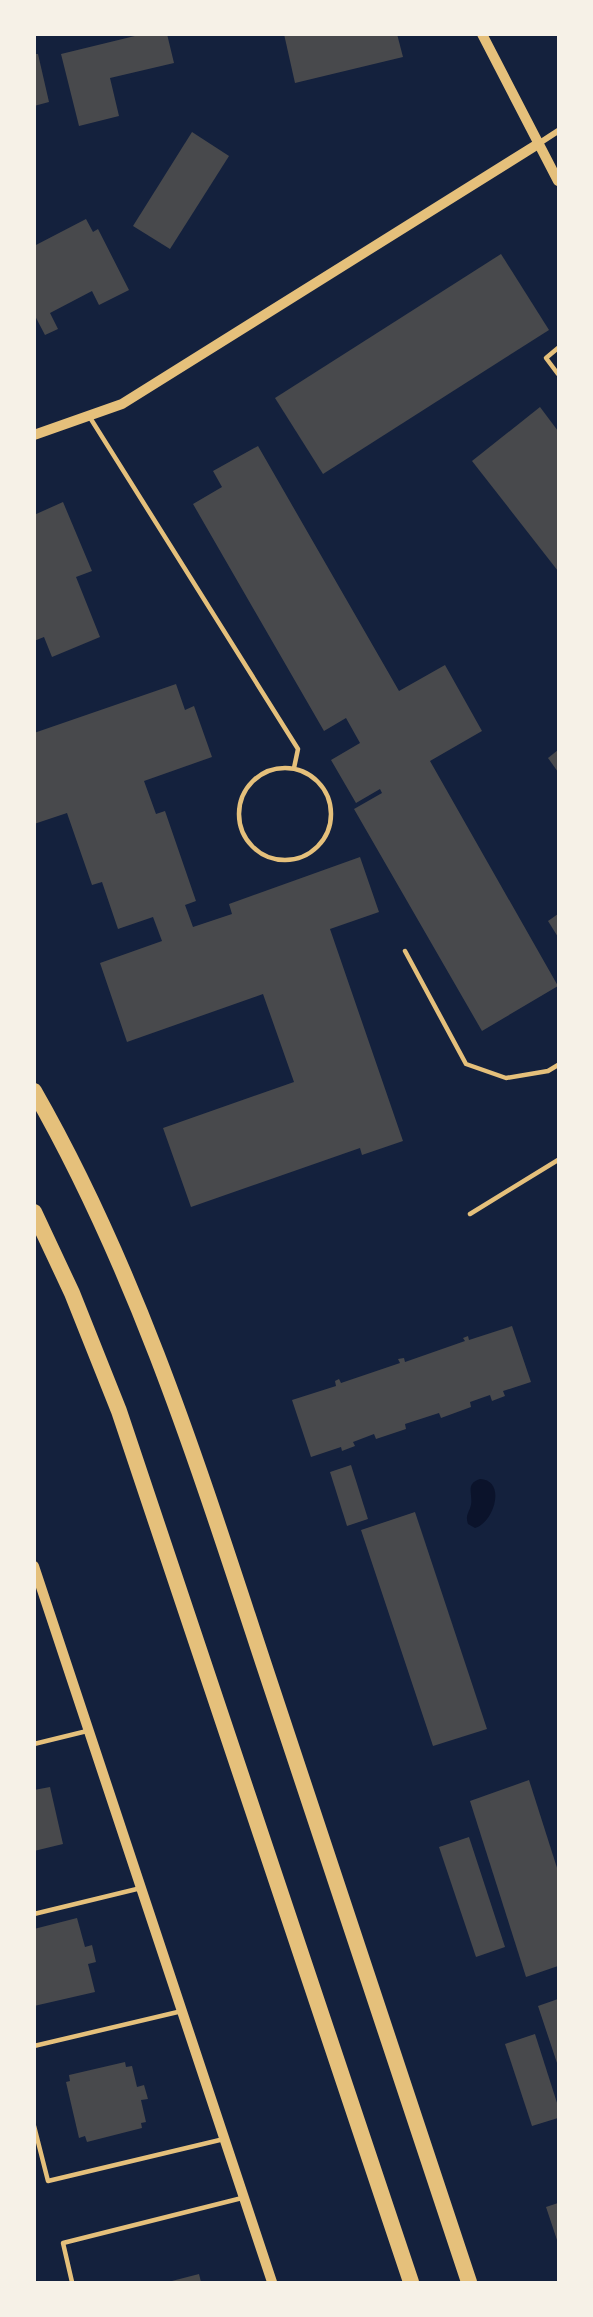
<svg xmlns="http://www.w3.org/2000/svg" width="593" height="2317" font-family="'Golos Text',sans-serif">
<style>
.water{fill:#0b132b}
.building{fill:#48494c}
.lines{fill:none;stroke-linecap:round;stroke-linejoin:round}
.service{stroke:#e5c07b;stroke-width:4.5}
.minor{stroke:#e5c07b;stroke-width:6}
.tertiary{stroke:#e5c07b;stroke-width:10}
.trunk{stroke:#e5c07b;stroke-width:16}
</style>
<rect width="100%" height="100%" fill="#14213d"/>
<!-- water -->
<path class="water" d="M480,1479c27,1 14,44 -5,49l-7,-4c-3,-9 1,-11 3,-19 2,-12 -6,-21 9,-26z"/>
<!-- building -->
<g class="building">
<polygon points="143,34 167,34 174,63 110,78 119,116 79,126 61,54"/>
<polygon points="284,34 397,34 403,57 295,83"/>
<polygon points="34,54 38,54 49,102 34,106"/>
<polygon points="192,132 229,156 170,249 133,226"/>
<polygon points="86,219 93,232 98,229 129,290 99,305 92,291 50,313 58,329 45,335 34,314 34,246"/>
<polygon points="501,254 549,330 323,474 275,398"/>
<polygon points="540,407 558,431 558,571 472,461"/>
<polygon points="258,446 399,691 445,665 482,731 430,761 558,986 482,1031 354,809 382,793 380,789 356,803 331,760 360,743 346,718 324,731 193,504 222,487 213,471"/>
<polygon points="63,502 92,571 76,577 100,637 52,657 44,637 34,641 34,515"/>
<polygon points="176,684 185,710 194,706 212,757 144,781 156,814 165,811 196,901 185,905 193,927 232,914 229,904 360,857 379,912 330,929 403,1141 362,1155 360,1148 191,1207 163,1128 294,1082 263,994 127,1042 100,963 162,941 153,917 118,929 102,882 92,885 67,813 34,824 34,733"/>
<polygon points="558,750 558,772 548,758"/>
<polygon points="558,914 558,937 548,921"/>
<polygon points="512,1326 531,1382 503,1391 505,1396 492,1401 490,1395 470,1402 471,1407 441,1418 439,1413 405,1424 406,1429 376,1439 374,1434 353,1442 355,1446 342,1451 341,1447 311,1457 292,1400 336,1386 335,1381 339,1379 341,1383 400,1363 398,1359 404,1358 405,1362 465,1341 463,1338 468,1336 469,1340"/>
<polygon points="351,1465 368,1519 347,1526 330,1472"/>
<polygon points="415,1512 487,1729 433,1746 361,1530"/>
<polygon points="529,1780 558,1871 558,1966 526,1977 470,1801"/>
<polygon points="50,1787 63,1844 34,1851 34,1790"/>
<polygon points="469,1837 505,1947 476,1957 439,1847"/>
<polygon points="77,1918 85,1947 92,1945 96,1962 88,1964 95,1992 34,2006 34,1929"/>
<polygon points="558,1999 558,2066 538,2006"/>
<polygon points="535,2034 558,2106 558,2118 532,2126 505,2044"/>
<polygon points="125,2062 126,2067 132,2066 137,2087 144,2085 148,2099 141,2100 146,2122 141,2123 142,2128 87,2142 85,2136 79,2138 66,2082 70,2081 69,2075"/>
<polygon points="558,2203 558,2243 546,2207"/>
<polygon points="199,2274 201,2282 168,2282"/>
</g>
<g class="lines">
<!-- service -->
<g class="service">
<polyline points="558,348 546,358 558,374"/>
<polyline points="89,416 298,749 294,768"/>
<circle cx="285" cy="814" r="46"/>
<polyline points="405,951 466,1064 506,1078 548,1071 558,1065"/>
<polyline points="470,1214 558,1160"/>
<polyline points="34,1744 87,1731"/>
<polyline points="34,1914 141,1888"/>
<polyline points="34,2046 182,2011"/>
<polyline points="34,2126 48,2181 224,2139"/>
<polyline points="72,2282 63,2243 242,2198"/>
</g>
<!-- minor -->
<polyline class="minor" points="538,144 558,131"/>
<!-- tertiary -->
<g class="tertiary">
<polyline points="482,34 558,181"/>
<polyline points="34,435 122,404 538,144"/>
<polyline points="34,1566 272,2282"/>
</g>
<!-- trunk -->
<g class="trunk">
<path d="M34,1091c103,180 165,377 230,574 68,206 137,411 205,617"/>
<polyline points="34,1212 72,1293 119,1411 411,2282"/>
</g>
</g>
<!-- border -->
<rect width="593" height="2317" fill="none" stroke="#f6f1e7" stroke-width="72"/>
</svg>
